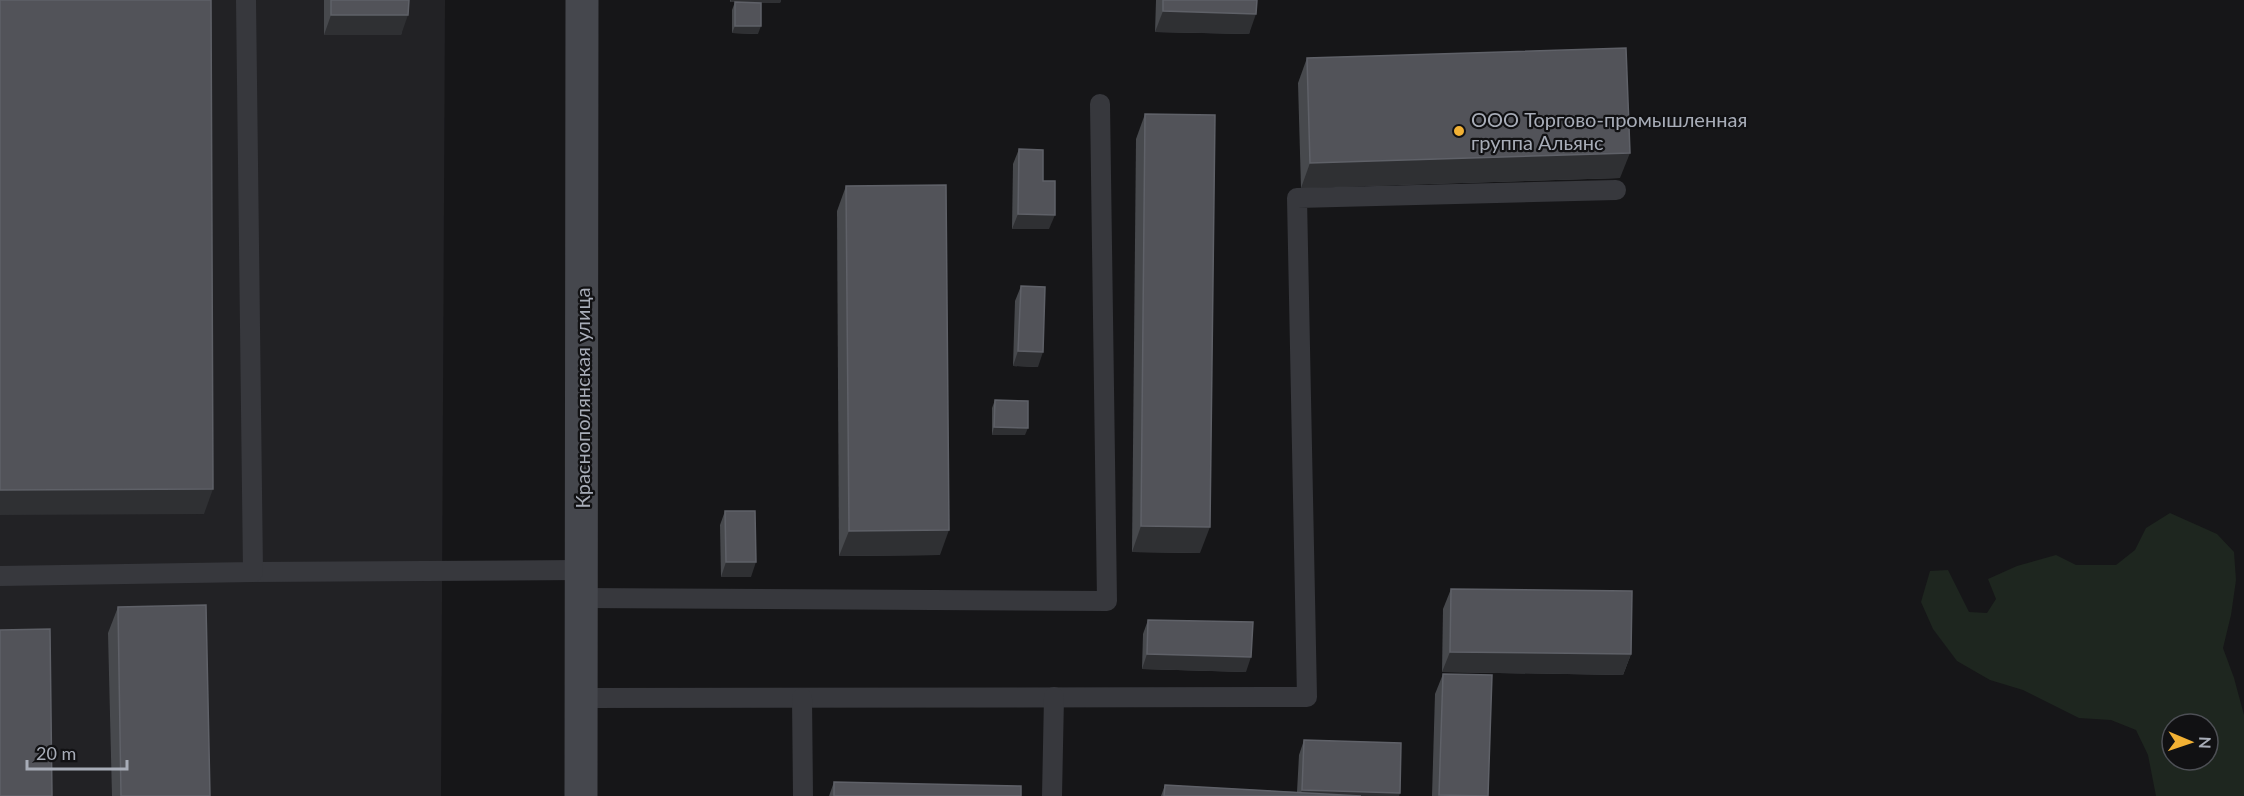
<svg xmlns="http://www.w3.org/2000/svg" width="2244" height="796" font-family="Lato,sans-serif">
<style>
.built{fill:#222225}
.green{fill:#1e261f;fill-rule:evenodd}
.lines{fill:none;stroke-linecap:round;stroke-linejoin:round}
.service{stroke:#37383d;stroke-width:20}
.secondary{stroke:#45474d;stroke-width:33}
.wall{fill:#47494d}
.shaded-wall{fill:#2f3033}
.building{fill:#525359;stroke:#5f6168;stroke-width:1.5}
.poi-dot{fill:#f2b134;stroke:#111113;stroke-width:2}
.labels{text-anchor:middle;dominant-baseline:central;stroke-width:4.5;stroke-linejoin:round;paint-order:stroke}
.poi-label{font-size:20px;fill:#a8adb8;stroke:#111113;text-anchor:start}
.street-label{font-size:20px;fill:#a8adb8;stroke:#111113}
</style>
<rect width="100%" height="100%" fill="#161618"/>
<!-- built -->
<polygon class="built" points="0,0 445,0 441,796 0,796"/>
<!-- green -->
<path class="green" d="M2170,513l47,21 17,18 2,28 -5,35 -8,33 11,30 10,37v81h-88l-8,-41 -12,-25 -25,-10 -32,-2 -56,-28 -33,-10 -33,-19 -24,-32 -12,-27 9,-31 18,-1 21,42 18,1 9,-14 -8,-20 29,-13 39,-11 20,10h40l19,-15 11,-22zM2172,724h36v36h-36z"/>
<g class="lines">
<!-- service -->
<g class="service">
<polyline points="253,572 581,570"/>
<polyline points="0,576 253,572 246,0"/>
<polyline points="581,598 1107,601 1100,104"/>
<polyline points="581,698 1307,697 1297,198 1616,190"/>
<polyline points="802,698 803,796"/>
<polyline points="1052,796 1054,697"/>
</g>
<!-- secondary -->
<polyline class="secondary" points="581,796 582,0"/>
</g>
<!-- wall -->
<g class="wall">
<polygon points="324,0 409,0 401,35 324,35"/>
<polygon points="730,0 781,0 780,3 742,2 758,34 732,33 732,10 735,2 730,2"/>
<polygon points="1156,0 1257,0 1249,34 1155,32"/>
<polygon points="1307,58 1620,178 1301,188 1298,83"/>
<polygon points="1145,114 1200,553 1132,552 1136,139"/>
<polygon points="1019,149 1043,181 1049,229 1012,229 1013,164"/>
<polygon points="846,186 940,555 839,556 837,211"/>
<polygon points="1021,286 1038,367 1013,366 1015,301"/>
<polygon points="995,400 1025,435 992,435 992,408"/>
<polygon points="725,511 751,577 721,577 720,525"/>
<polygon points="1451,589 1631,654 1623,675 1442,672 1443,609"/>
<polygon points="118,607 210,796 112,796 108,633"/>
<polygon points="1148,620 1246,672 1142,669 1143,634"/>
<polygon points="1443,674 1488,796 1432,796 1435,694"/>
<polygon points="1304,740 1399,796 1161,796 1165,785 1297,792 1299,755"/>
<polygon points="834,782 1021,796 829,796"/>
</g>
<!-- shaded-wall -->
<g class="shaded-wall">
<polygon points="731,0 781,0 780,3 730,2"/>
<polygon points="1163,11 1256,14 1249,34 1155,32"/>
<polygon points="331,15 408,15 401,35 324,35"/>
<polygon points="735,26 761,26 758,34 732,33"/>
<polygon points="1630,153 1620,178 1301,188 1310,163"/>
<polygon points="1018,214 1055,215 1049,229 1012,229"/>
<polygon points="1018,351 1043,352 1038,367 1013,366"/>
<polygon points="994,427 1028,428 1025,435 992,435"/>
<polygon points="213,489 204,514 0,515 0,490"/>
<polygon points="1141,526 1210,527 1200,553 1132,552"/>
<polygon points="949,530 940,555 839,556 849,531"/>
<polygon points="726,562 756,562 751,577 721,577"/>
<polygon points="1450,652 1631,654 1623,675 1442,672"/>
<polygon points="1147,654 1251,657 1246,672 1142,669"/>
<polygon points="1302,790 1400,793 1399,796 1300,796"/>
</g>
<!-- building -->
<g class="building">
<polygon points="0,0 211,0 213,489 0,490"/>
<polygon points="331,0 409,0 408,15 331,15"/>
<polygon points="1163,0 1257,0 1256,14 1163,11"/>
<polygon points="735,2 761,3 761,26 735,26"/>
<polygon points="1626,48 1630,153 1310,163 1307,58"/>
<polygon points="1145,114 1215,115 1210,527 1141,526"/>
<polygon points="1019,149 1043,150 1043,181 1055,181 1055,215 1018,214"/>
<polygon points="946,185 949,530 849,531 846,186"/>
<polygon points="1021,286 1045,287 1043,352 1018,351"/>
<polygon points="995,400 1028,401 1028,428 994,427"/>
<polygon points="725,511 755,511 756,562 726,562"/>
<polygon points="1451,589 1632,591 1631,654 1450,652"/>
<polygon points="206,605 210,796 121,796 118,607"/>
<polygon points="1148,620 1253,622 1251,657 1147,654"/>
<polygon points="50,629 52,796 0,796 0,630"/>
<polygon points="1443,674 1492,675 1488,796 1439,795"/>
<polygon points="1304,740 1401,743 1400,793 1302,790"/>
<polygon points="834,782 1021,786 1021,796 834,796"/>
<polygon points="1165,785 1361,796 1164,796"/>
</g>
<!-- markers -->
<circle class="poi-dot" cx="1459" cy="131" r="6"/>
<g class="labels">
<!-- poi labels -->
<g class="poi-label">
<text x="1471" y="119">ООО Торгово-промышленная<tspan x="1471" dy="23">группа Альянс</tspan></text>
</g>
<!-- street labels -->
<g class="street-label">
<text transform="translate(582 398) rotate(-90)">Краснополянская улица</text>
</g>
</g>
<!-- north arrow -->
<g transform="translate(2190 742) rotate(92)"><circle r="28" fill="#111113" stroke="#4d4f55" stroke-width="1.5"/>
<path d="M0-4.5L10 22L0 15L-10 22Z" fill="#f2b134"/>
<text y="-9" font-size="16" font-weight="bold" text-anchor="middle" fill="#a8adb8">N</text>
</g>
<!-- scale -->
<path d="M27 760v9h100v-9" fill="none" stroke="#a8adb8" stroke-width="3"/>
<text x="36" y="760" font-size="18" fill="#a8adb8" stroke="#111113" stroke-width="4.5" paint-order="stroke">20 m</text>
</svg>
